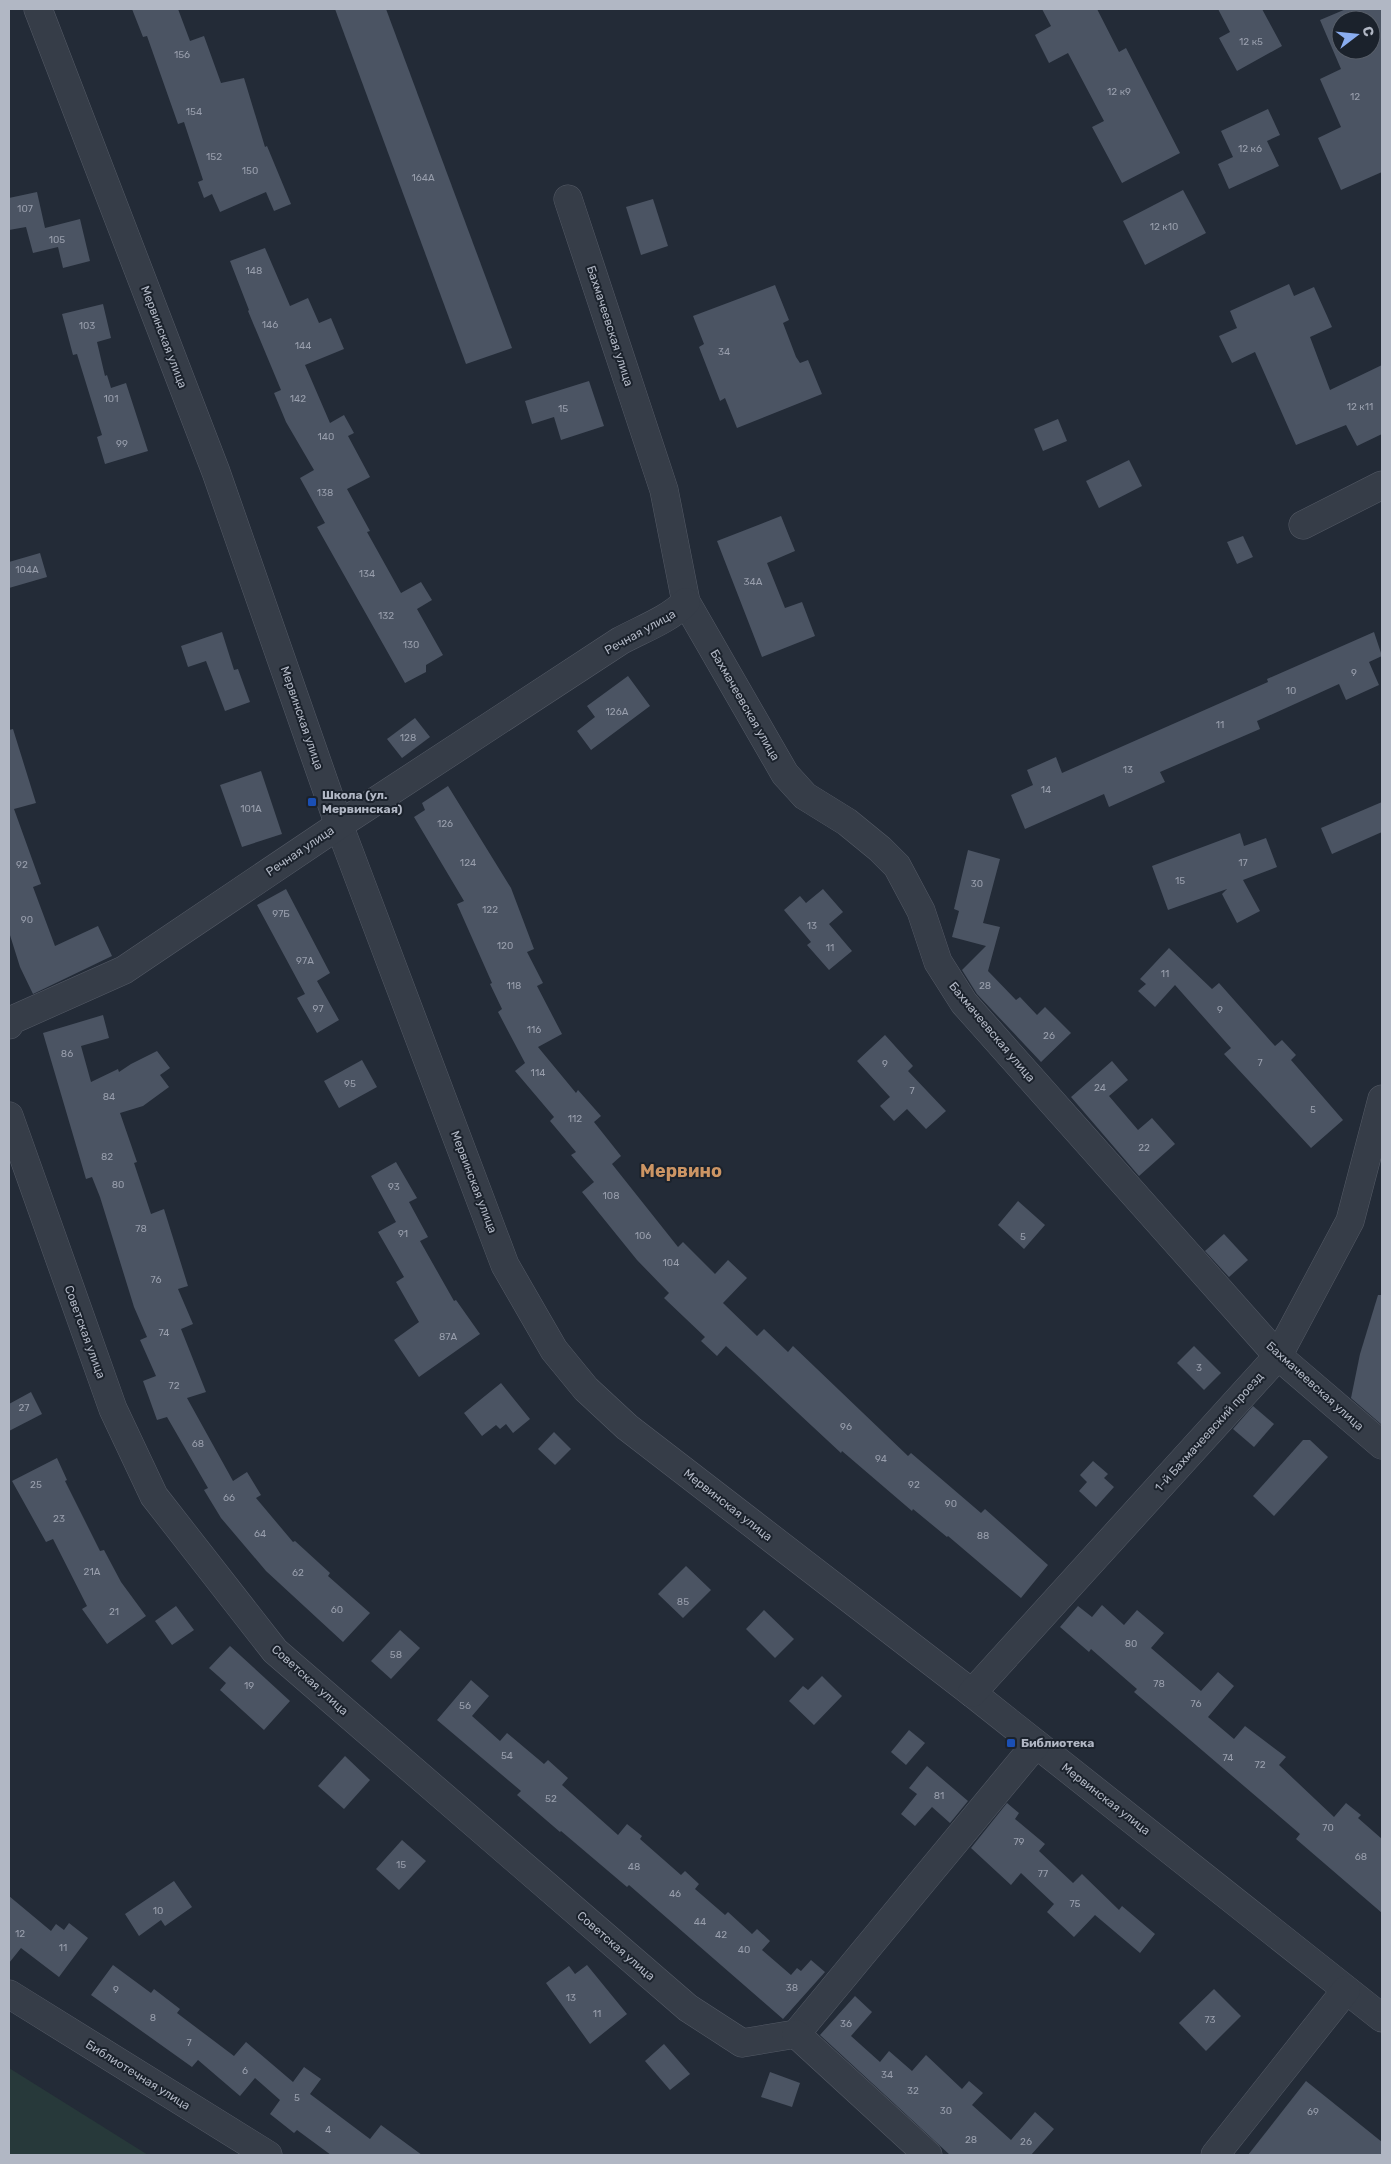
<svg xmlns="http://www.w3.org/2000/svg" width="1391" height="2164" font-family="Rubik,sans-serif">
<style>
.green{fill:#27393a}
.building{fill:#4b5463;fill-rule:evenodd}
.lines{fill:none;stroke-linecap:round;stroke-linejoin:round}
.minor-casing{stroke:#545a66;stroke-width:29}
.minor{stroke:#363d48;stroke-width:28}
.transit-dot{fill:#1a4fb4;stroke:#1b222c;stroke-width:2}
.labels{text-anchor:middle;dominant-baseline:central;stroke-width:4;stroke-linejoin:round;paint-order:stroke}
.number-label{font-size:10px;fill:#989eac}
.street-label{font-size:12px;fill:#b1b7c4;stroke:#1b222c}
.poi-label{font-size:12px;font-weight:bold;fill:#b1b7c4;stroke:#1b222c;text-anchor:start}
.district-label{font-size:18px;font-weight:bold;fill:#cc9564;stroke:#1b222c}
</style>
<rect width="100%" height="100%" fill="#232b37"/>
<!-- green -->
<polygon class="green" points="9,2068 148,2155 9,2155"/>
<!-- building -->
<g class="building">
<polygon points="132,9 178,9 190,41 204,36 221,83 244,78 265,147 267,146 291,204 274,211 266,192 220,212 212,194 204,198 198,182 203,180 184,122 178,124 147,36 143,37"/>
<polygon points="335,9 386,9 512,348 466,364"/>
<polygon points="1042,9 1097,9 1119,52 1126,48 1180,153 1122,183 1092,127 1104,121 1068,53 1049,63 1035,35 1051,26"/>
<polygon points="1218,9 1262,9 1282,46 1237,71 1219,38 1230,32"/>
<path d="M1346,9h36v163l-41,18 -23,-52 23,-11 -21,-48 21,-10 -21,-49zM1341,20h30v30h-30z"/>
<polygon points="1268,109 1280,135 1267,141 1279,166 1229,189 1218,164 1233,157 1221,131"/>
<polygon points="1183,190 1206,233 1145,265 1123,221"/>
<polygon points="37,192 45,228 80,219 90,261 63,268 58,247 33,253 26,227 9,230 9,198"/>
<polygon points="653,199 668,246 641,255 626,207"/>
<polygon points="265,248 290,306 308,298 319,323 331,318 344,349 305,365 330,423 344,415 354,433 348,436 370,477 347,489 370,531 367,532 401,593 421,582 432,600 417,609 443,655 426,665 426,672 405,683 317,527 325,523 300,478 314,470 286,422 274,393 281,390 248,311 249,310 230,261"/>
<polygon points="1289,284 1294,296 1314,287 1332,327 1310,337 1330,390 1382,365 1382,434 1357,446 1346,425 1296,445 1255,352 1232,363 1219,336 1237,328 1230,311"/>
<polygon points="775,285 789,320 783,323 796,357 800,363 808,360 822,394 737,428 725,398 720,401 699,347 704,344 693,316"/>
<polygon points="103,304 111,338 97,342 105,376 107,375 111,388 126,383 148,451 105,464 97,437 102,435 77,354 73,355 62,314"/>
<polygon points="589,381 604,426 561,440 554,417 532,424 525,401"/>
<polygon points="1058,419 1067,441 1043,451 1034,429"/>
<polygon points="1129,460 1142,486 1099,508 1086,481"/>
<polygon points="781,516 795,551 767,563 785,608 802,602 815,636 762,657 717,541"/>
<polygon points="1243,536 1253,557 1237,564 1227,542"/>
<polygon points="40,553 47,577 9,588 9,562"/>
<polygon points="222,632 234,670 238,669 250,702 225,711 206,661 188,667 181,646"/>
<polygon points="1374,632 1382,656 1369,662 1379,685 1346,700 1339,684 1257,721 1260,729 1160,772 1165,782 1109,807 1104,794 1025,829 1011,795 1033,785 1027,770 1056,757 1062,773 1268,682 1267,679"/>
<polygon points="628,676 650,706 591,750 577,731 595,717 587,706"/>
<polygon points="415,718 430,737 402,758 387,739"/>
<polygon points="13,729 36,803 14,809 41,884 33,887 55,946 98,926 112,956 33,994 20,967 9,932 9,730"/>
<polygon points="261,771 282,834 242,847 220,785"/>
<polygon points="448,786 511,888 534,949 527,952 543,983 537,986 562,1034 538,1047 576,1093 578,1090 601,1116 594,1122 621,1156 612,1164 678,1247 683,1242 715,1274 728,1260 747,1278 723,1303 757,1336 764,1329 788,1352 793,1346 908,1456 911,1453 981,1513 985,1509 1048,1565 1021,1598 948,1536 947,1537 913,1509 912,1511 842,1451 841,1453 726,1346 717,1356 701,1341 705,1337 664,1298 669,1293 637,1260 582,1192 594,1182 571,1155 576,1152 550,1121 554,1117 515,1071 525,1063 498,1012 502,1009 490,984 492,983 457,904 464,901 414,817 425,810 422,803"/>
<polygon points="1382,802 1382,832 1332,854 1321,828"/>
<polygon points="1240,833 1244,846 1266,838 1277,867 1243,880 1260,911 1237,923 1222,894 1227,889 1168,910 1152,866"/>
<polygon points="968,850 1000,859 983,923 1000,927 988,971 1016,1000 1020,997 1037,1015 1045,1007 1071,1033 1041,1062 977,994 962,970 986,946 952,937 959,911 954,909"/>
<polygon points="286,889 330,973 317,981 339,1020 317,1033 297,998 305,994 257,905"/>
<polygon points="823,889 843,912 829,924 852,951 829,970 807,945 811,942 784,910 800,896 806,903"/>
<polygon points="1169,948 1212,989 1219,983 1275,1046 1282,1040 1296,1055 1291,1060 1343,1120 1311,1148 1224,1054 1231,1048 1175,985 1155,1007 1138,991 1146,984 1140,979"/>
<polygon points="103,1015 109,1038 81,1046 91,1082 118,1069 119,1072 131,1064 157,1051 170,1068 160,1075 169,1087 143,1106 120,1113 137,1162 134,1163 151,1214 164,1209 188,1286 178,1289 193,1324 181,1329 206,1392 187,1398 233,1481 247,1472 261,1495 256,1498 293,1542 295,1541 330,1573 328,1576 370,1613 343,1642 266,1571 221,1518 204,1490 208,1488 167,1417 157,1420 143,1381 156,1376 140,1340 147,1337 134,1307 100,1197 92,1177 86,1179 43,1033"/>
<polygon points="885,1035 913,1066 908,1071 946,1111 926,1129 907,1109 894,1121 880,1106 890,1097 857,1061"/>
<polygon points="362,1060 377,1087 339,1108 324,1081"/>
<polygon points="1112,1061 1128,1080 1109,1096 1138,1130 1152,1118 1175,1144 1139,1176 1071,1097"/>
<polygon points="396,1162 417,1198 409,1202 428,1237 420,1241 454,1301 456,1300 480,1334 419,1377 394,1340 419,1322 396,1282 404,1277 378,1232 396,1222 371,1176"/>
<polygon points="1018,1201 1045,1225 1024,1249 998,1225"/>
<polygon points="1224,1234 1248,1260 1229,1277 1205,1251"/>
<polygon points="1378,1295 1382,1295 1382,1425 1351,1398 1360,1354"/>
<polygon points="1194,1346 1221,1373 1204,1390 1177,1363"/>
<polygon points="501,1383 530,1419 513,1433 506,1424 500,1429 496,1425 482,1436 464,1413"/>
<polygon points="31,1392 42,1414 9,1431 9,1404"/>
<polygon points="1253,1406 1274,1424 1254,1447 1233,1429"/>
<polygon points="554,1432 571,1449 555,1465 538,1449"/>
<polygon points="1303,1440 1310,1440 1328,1457 1274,1516 1253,1496"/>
<polygon points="57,1458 67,1480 65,1481 100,1551 104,1550 121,1582 146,1616 107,1644 82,1609 87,1606 53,1539 46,1542 12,1481"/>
<polygon points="1093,1461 1108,1474 1104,1478 1114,1487 1096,1507 1079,1491 1087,1482 1080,1475"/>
<polygon points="686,1566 711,1590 683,1618 658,1594"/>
<polygon points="1102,1605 1124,1625 1137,1610 1164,1633 1151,1648 1201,1691 1218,1672 1234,1686 1208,1717 1234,1739 1245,1726 1286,1757 1279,1765 1334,1817 1346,1803 1361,1815 1358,1818 1382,1839 1382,1913 1296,1839 1300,1834 1134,1692 1137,1689 1091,1649 1089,1652 1060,1627 1078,1606 1092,1617"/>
<polygon points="176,1606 194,1630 172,1645 155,1621"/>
<polygon points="764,1610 794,1639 775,1658 746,1629"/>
<polygon points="400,1630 420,1648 391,1679 371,1661"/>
<polygon points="230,1646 290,1701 264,1730 220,1690 226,1683 209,1668"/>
<polygon points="822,1676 842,1696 814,1725 789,1701 803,1686 808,1690"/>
<polygon points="471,1680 489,1696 472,1716 500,1741 507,1733 544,1764 548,1760 568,1778 562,1785 618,1835 627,1824 642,1836 640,1839 681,1875 685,1871 699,1884 695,1889 725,1915 728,1912 752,1934 757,1929 770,1941 762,1950 791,1975 797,1968 801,1971 811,1960 825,1972 783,2019 629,1885 627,1887 561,1831 560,1832 517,1795 521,1791 437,1720"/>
<polygon points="909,1730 925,1743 906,1765 891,1752"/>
<polygon points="345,1756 370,1780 344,1809 318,1786"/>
<polygon points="927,1766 968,1801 950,1823 932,1807 915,1826 901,1814 917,1794 909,1788"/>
<polygon points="1007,1803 1019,1813 1015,1819 1045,1844 1039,1851 1073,1883 1082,1874 1119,1910 1122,1906 1155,1934 1140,1953 1095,1915 1074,1937 1047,1912 1054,1904 1021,1873 1011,1885 971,1848"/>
<polygon points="402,1840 426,1861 399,1890 376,1869"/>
<polygon points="174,1881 192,1907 165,1926 161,1920 139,1936 125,1914"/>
<polygon points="9,1896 51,1931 56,1924 64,1930 69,1923 88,1938 59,1977 21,1948 9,1963"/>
<polygon points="113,1965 151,1993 154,1989 180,2009 177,2013 234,2056 246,2042 293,2082 304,2067 321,2079 310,2094 370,2139 381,2125 422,2155 331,2155 297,2130 294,2133 270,2114 280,2100 255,2078 240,2096 198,2060 192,2067 91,1995"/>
<polygon points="587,1965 627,2014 590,2044 546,1983 569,1966 575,1974"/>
<polygon points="1214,1989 1241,2016 1206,2051 1179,2023"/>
<polygon points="855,1996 872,2012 851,2036 880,2062 889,2051 912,2071 926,2055 962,2089 969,2081 983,2093 972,2105 1011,2140 1035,2112 1054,2129 1031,2155 950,2155 820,2035"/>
<polygon points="664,2044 690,2074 670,2090 645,2061"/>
<polygon points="770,2072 800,2083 792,2107 761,2097"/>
<polygon points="1306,2081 1382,2142 1382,2155 1248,2155"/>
</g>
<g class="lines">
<defs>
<g id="minor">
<polyline points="38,9 216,472 339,825 505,1265 554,1350 586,1389 627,1427 972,1693 1382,2018"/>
<polyline points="568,199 664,490 686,602 785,774 805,796 847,822 880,849 897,866 921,911 938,962 964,1003 1278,1356 1382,1445"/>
<polyline points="1303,525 1382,485"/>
<path d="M9,1025l3,-5 112,-50 215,-145 281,-184c22,-12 48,-21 66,-39"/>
<polyline points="9,1116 113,1409 154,1496 275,1651 688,2008 742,2043 796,2034 1036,1744"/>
<polyline points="972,1693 1278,1356 1350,1221 1382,1099"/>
<polyline points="9,1994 268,2155"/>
<polyline points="796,2034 928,2155"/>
<polyline points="1215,2155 1346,1990"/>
</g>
</defs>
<!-- minor casing -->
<use href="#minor" class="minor-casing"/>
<!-- minor -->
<use href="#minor" class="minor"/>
</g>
<!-- markers -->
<g class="transit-dot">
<rect x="307" y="797" width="10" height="10" rx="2.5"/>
<rect x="1006" y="1738" width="10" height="10" rx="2.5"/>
</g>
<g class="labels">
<!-- number labels -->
<g class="number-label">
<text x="1251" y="42">12 к5</text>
<text x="182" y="55">156</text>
<text x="1119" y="92">12 к9</text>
<text x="1355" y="97">12</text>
<text x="194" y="112">154</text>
<text x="1250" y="149">12 к6</text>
<text x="214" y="157">152</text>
<text x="250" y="171">150</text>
<text x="423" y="178">164А</text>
<text x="25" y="209">107</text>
<text x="1164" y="227">12 к10</text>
<text x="57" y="240">105</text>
<text x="254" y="271">148</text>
<text x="270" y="325">146</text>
<text x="87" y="326">103</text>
<text x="303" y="346">144</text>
<text x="724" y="352">34</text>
<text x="111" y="399">101</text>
<text x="298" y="399">142</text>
<text x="1360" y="407">12 к11</text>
<text x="563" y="409">15</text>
<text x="326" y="437">140</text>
<text x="122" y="444">99</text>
<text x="325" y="493">138</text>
<text x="27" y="570">104А</text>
<text x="367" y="574">134</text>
<text x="753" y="582">34А</text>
<text x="386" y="616">132</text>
<text x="411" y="645">130</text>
<text x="1354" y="673">9</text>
<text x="1291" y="691">10</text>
<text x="617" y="712">126А</text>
<text x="1220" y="725">11</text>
<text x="408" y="738">128</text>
<text x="1128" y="770">13</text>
<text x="1046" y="790">14</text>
<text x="251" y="809">101А</text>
<text x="445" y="824">126</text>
<text x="468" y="863">124</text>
<text x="1243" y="863">17</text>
<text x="22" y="865">92</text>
<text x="1180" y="881">15</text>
<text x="977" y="884">30</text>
<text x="490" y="910">122</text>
<text x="281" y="914">97Б</text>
<text x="27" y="920">90</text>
<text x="812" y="926">13</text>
<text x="505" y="946">120</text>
<text x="830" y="948">11</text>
<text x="305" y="961">97А</text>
<text x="1165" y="974">11</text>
<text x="514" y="986">118</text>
<text x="985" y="986">28</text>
<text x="318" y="1009">97</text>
<text x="1220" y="1010">9</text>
<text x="534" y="1030">116</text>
<text x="1049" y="1036">26</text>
<text x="67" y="1054">86</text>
<text x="1260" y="1063">7</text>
<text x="885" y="1064">9</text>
<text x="538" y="1073">114</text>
<text x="350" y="1084">95</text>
<text x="1100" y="1088">24</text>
<text x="912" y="1091">7</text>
<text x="109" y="1097">84</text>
<text x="1313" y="1110">5</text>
<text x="575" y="1119">112</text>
<text x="1144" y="1148">22</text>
<text x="107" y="1157">82</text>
<text x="118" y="1185">80</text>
<text x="394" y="1187">93</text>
<text x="611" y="1196">108</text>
<text x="141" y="1229">78</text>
<text x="403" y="1234">91</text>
<text x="643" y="1236">106</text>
<text x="1023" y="1237">5</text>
<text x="671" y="1263">104</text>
<text x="156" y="1280">76</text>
<text x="164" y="1333">74</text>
<text x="448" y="1337">87А</text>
<text x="1199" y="1368">3</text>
<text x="174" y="1386">72</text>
<text x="24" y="1408">27</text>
<text x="846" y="1427">96</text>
<text x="198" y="1444">68</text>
<text x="881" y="1459">94</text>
<text x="36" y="1485">25</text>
<text x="914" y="1485">92</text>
<text x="229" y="1498">66</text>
<text x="951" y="1504">90</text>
<text x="59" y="1519">23</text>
<text x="260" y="1534">64</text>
<text x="983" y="1536">88</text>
<text x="92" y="1572">21А</text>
<text x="298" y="1573">62</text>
<text x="683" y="1602">85</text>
<text x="337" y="1610">60</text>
<text x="114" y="1612">21</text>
<text x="1131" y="1644">80</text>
<text x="396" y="1655">58</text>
<text x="1159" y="1684">78</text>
<text x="249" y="1686">19</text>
<text x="1196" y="1704">76</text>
<text x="465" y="1706">56</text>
<text x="507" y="1756">54</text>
<text x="1228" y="1758">74</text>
<text x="1260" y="1765">72</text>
<text x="939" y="1796">81</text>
<text x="551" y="1799">52</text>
<text x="1328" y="1828">70</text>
<text x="1019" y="1842">79</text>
<text x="1361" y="1857">68</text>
<text x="401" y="1865">15</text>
<text x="634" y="1867">48</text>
<text x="1043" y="1874">77</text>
<text x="675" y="1894">46</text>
<text x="1075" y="1904">75</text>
<text x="158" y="1911">10</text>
<text x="700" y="1922">44</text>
<text x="20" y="1934">12</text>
<text x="721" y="1935">42</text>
<text x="63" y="1948">11</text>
<text x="744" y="1950">40</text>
<text x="792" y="1988">38</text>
<text x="116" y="1990">9</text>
<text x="571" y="1998">13</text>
<text x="597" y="2014">11</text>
<text x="153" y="2018">8</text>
<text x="1210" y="2020">73</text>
<text x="846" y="2024">36</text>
<text x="189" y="2043">7</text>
<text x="245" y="2071">6</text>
<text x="887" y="2075">34</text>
<text x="913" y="2091">32</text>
<text x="297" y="2098">5</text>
<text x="946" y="2111">30</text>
<text x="1313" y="2112">69</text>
<text x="328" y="2130">4</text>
<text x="971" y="2140">28</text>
<text x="1026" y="2142">26</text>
</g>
<!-- street labels -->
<g class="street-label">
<text transform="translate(610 326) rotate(72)">Бахмачеевская улица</text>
<text transform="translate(164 337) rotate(69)">Мервинская улица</text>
<text transform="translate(640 632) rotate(-29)">Речная улица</text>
<text transform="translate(745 705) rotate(60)">Бахмачеевская улица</text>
<text transform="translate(302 718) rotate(71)">Мервинская улица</text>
<text transform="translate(300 851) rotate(-34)">Речная улица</text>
<text transform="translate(992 1032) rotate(50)">Бахмачеевская улица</text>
<text transform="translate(474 1182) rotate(69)">Мервинская улица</text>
<text transform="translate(85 1332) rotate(70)">Советская улица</text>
<text transform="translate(1315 1386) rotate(42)">Бахмачеевская улица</text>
<text transform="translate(1209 1432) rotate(-48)">1-й Бахмачеевский проезд</text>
<text transform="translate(728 1505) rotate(38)">Мервинская улица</text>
<text transform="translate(310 1680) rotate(42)">Советская улица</text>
<text transform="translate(1106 1799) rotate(38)">Мервинская улица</text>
<text transform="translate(616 1946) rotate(41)">Советская улица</text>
<text transform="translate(138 2075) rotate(32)">Библиотечная улица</text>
</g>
<!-- poi labels -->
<g class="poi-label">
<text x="322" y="795">Школа (ул.<tspan x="322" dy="14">Мервинская)</tspan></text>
<text x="1021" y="1743">Библиотека</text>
</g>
<!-- district labels -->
<g class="district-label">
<text x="681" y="1171">Мервино</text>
</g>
</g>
<!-- border -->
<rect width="1391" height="2164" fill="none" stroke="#b1b7c4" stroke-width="20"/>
<!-- north arrow -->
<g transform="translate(1356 35) rotate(74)"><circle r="24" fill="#1b222c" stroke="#575e69"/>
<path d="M0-4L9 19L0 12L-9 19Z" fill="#8aadf0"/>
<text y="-8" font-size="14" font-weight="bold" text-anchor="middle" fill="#b1b7c4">С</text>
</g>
</svg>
